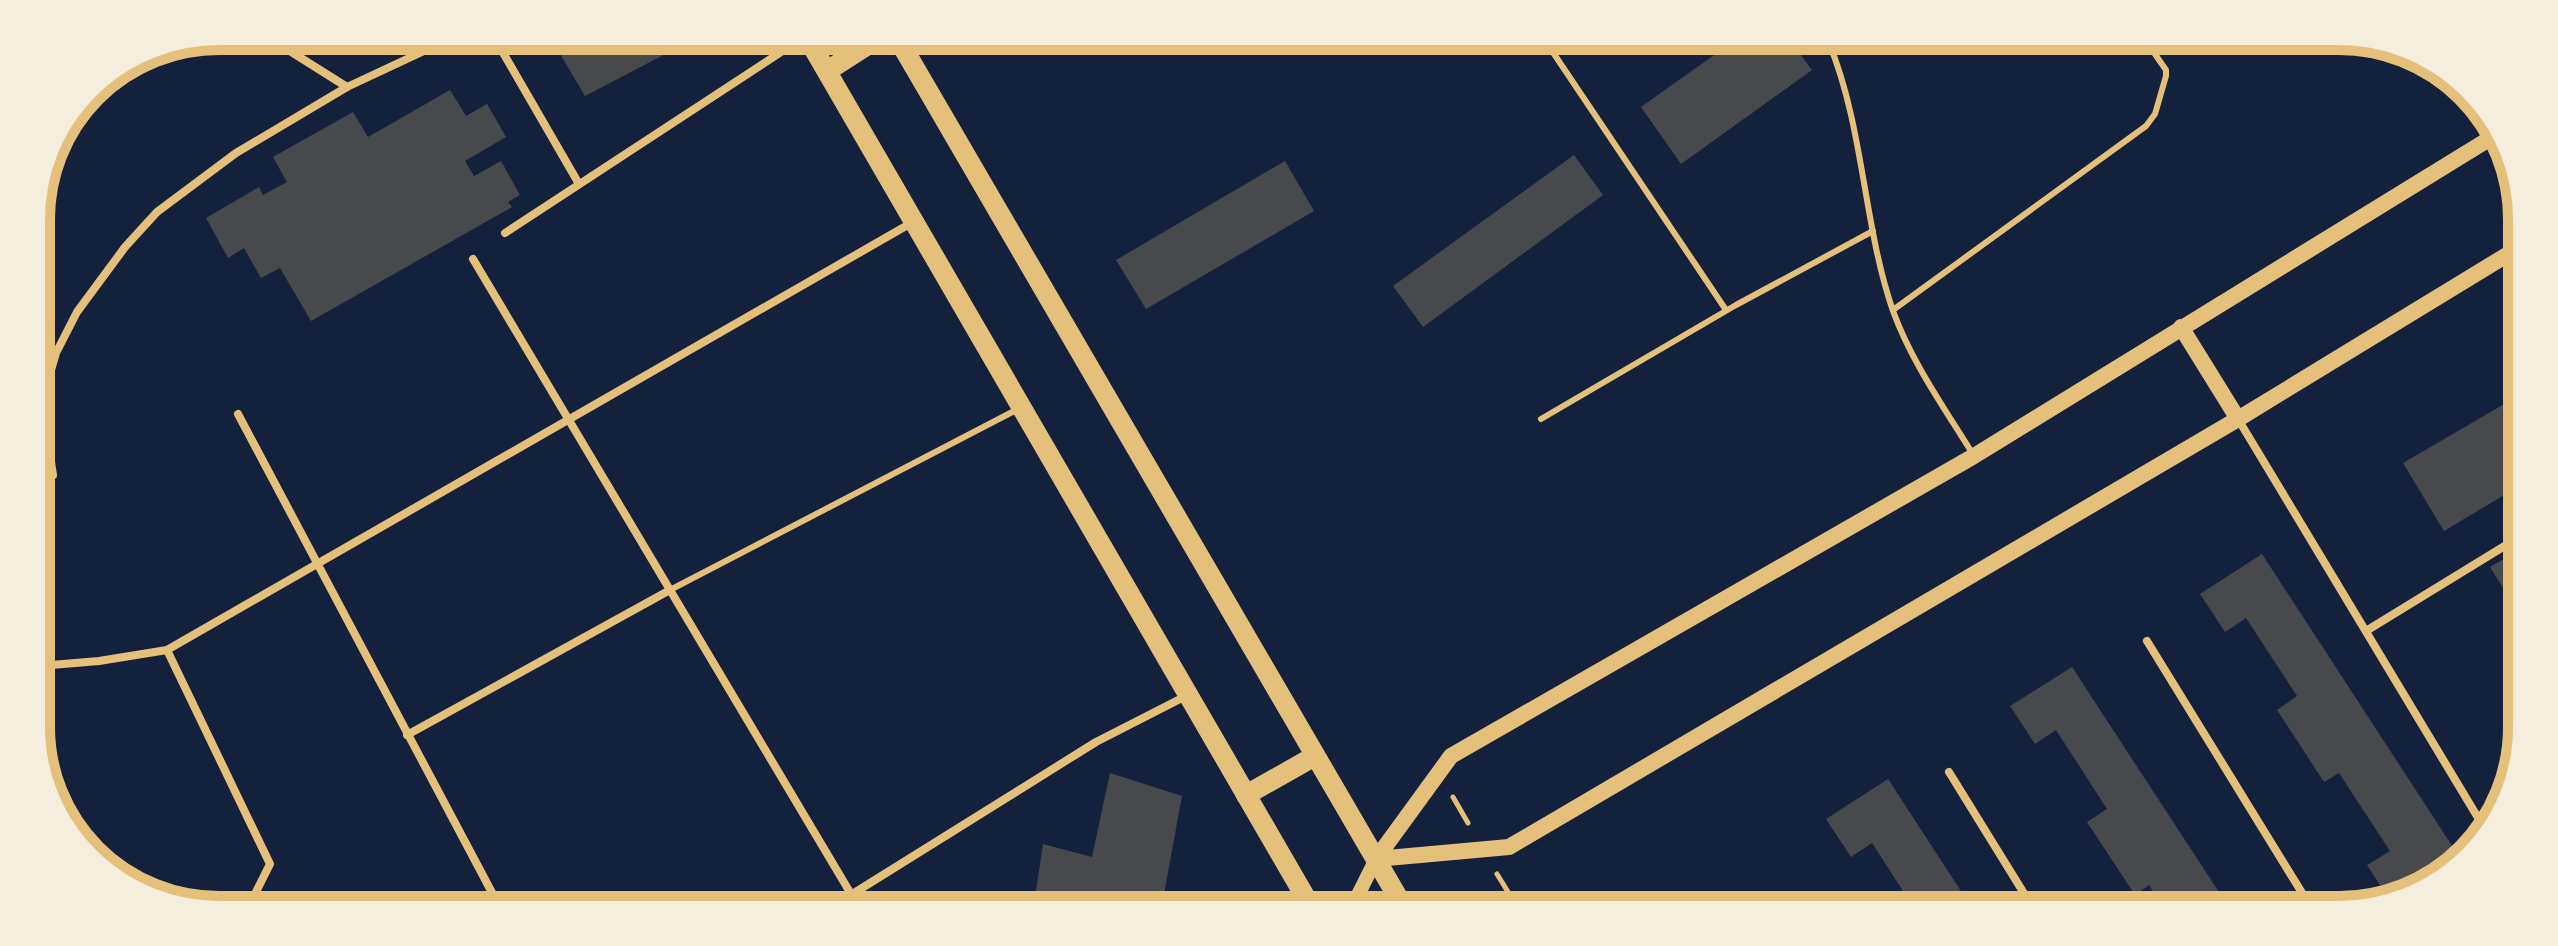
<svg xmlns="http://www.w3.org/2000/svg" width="2558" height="946" font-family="Montserrat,sans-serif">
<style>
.building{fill:#48494c}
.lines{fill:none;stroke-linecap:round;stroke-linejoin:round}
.path{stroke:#e5c07b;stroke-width:5}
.service{stroke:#e5c07b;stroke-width:6}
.minor{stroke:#e5c07b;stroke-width:8}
.tertiary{stroke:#e5c07b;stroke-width:14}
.secondary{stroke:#e5c07b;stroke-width:16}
.primary{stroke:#e5c07b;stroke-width:20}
.rim{fill:none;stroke:#e5c07b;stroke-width:10}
</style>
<rect width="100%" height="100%" fill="#14213d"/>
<!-- building -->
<g class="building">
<polygon points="550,37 604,38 696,38 585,96"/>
<polygon points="1731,43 1792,43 1812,70 1681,164 1641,107"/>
<polygon points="450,90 466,116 487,104 506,137 465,161 474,176 501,161 520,195 508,202 512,207 311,321 280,268 261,278 244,248 228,258 206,218 259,187 263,195 287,182 273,157 353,112 368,137"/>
<polygon points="1574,155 1603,195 1423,327 1393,286"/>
<polygon points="1285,161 1314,211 1146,309 1116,260"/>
<polygon points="2518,396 2516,488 2444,531 2403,463"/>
<polygon points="2516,552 2515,596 2515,607 2490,567"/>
<polygon points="2262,554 2460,858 2452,869 2444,875 2387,896 2367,865 2390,851 2339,773 2324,782 2277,710 2297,696 2246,618 2225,632 2200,594"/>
<polygon points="2072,667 2230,909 2164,909 2149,885 2135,895 2087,822 2107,809 2056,730 2035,744 2010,706"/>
<polygon points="1110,773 1182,796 1162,905 1034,904 1043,844 1092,857"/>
<polygon points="1888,779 1972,908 1914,908 1872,843 1851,857 1826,819"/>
</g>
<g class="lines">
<!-- path -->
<g class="path">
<polyline points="1453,797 1468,823"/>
<polyline points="1497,874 1513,900"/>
</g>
<!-- service -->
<g class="service">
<polyline points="1546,42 1726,310"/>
<path d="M1829,43c35,85 34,181 64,268 19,52 52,98 81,145"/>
<polyline points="1893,310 2146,126 2155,114 2166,76 2166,70 2148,44"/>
<polyline points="1541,419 1736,305 1873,231"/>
<polyline points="670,590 1018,409"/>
</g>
<!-- minor -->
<g class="minor">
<polyline points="266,36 347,87"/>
<polyline points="494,37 579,184"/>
<polyline points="505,233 801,39"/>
<polyline points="473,259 851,894"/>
<polyline points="238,414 497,902"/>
<polyline points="2238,419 2483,826"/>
<polyline points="53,475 46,428 48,380 56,353 77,312 125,247 157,212 236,153 347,87 454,37"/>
<polyline points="2366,631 2516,539"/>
<polyline points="2147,641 2312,909"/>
<polyline points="167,650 270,864 253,898"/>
<polyline points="39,666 99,661 167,650 913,222"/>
<polyline points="407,735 670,590"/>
<polyline points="1949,772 2033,908"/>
<polyline points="838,903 1096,742 1188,695"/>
</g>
<!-- tertiary -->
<polyline class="tertiary" points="1353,905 1376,859"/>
<!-- secondary -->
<g class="secondary">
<polyline points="2181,327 2238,419"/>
<polyline points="1376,859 1451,756 1974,456 2494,136"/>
<polyline points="1376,859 1509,847 2238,419 2520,247"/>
</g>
<!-- primary -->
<g class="primary">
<polyline points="808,39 1310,905"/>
<polyline points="898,39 1403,906"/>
<polyline points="827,71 877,39"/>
<polyline points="1246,795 1315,756"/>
</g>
</g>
<!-- crop -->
<path d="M0 0H2558V946H0ZM219 50H2339A169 169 0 0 1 2508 219V727A169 169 0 0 1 2339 896H219A169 169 0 0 1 50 727V219A169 169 0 0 1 219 50Z" fill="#f5edde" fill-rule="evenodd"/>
<path class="rim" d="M219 50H2339A169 169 0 0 1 2508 219V727A169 169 0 0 1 2339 896H219A169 169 0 0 1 50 727V219A169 169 0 0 1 219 50Z"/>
</svg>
